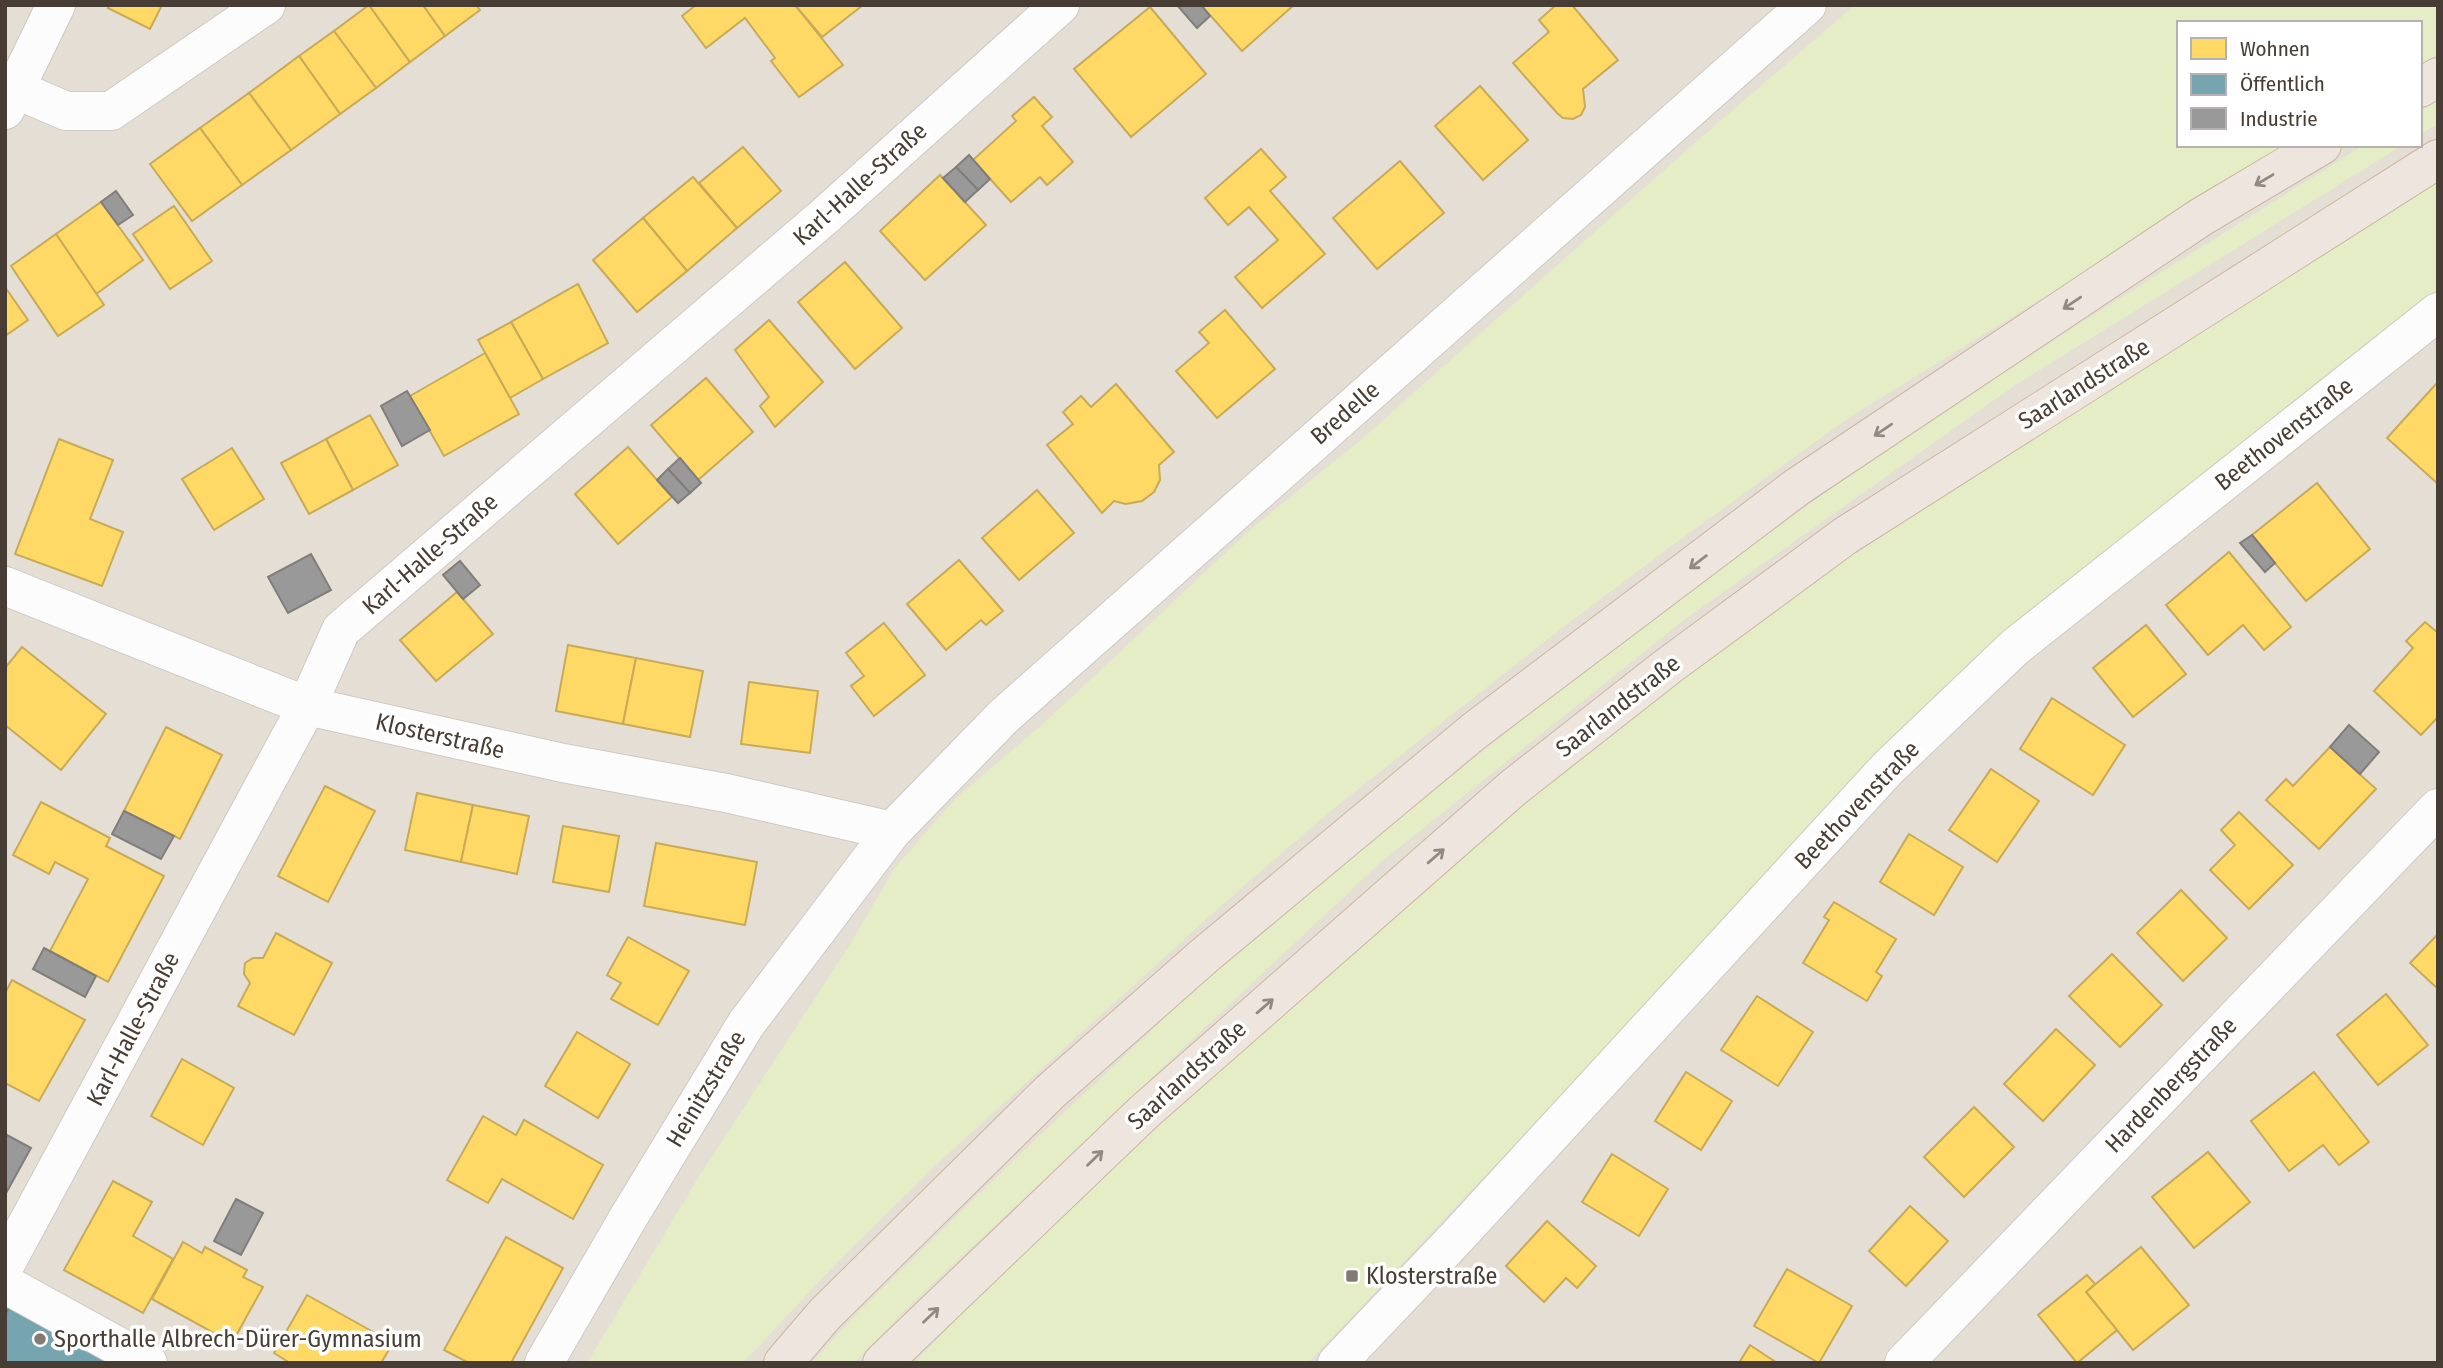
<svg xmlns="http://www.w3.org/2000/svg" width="2443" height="1368" font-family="'Fira Sans Condensed',sans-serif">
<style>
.residential{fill:#e5ded5;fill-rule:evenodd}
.green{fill:#e4edc5}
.homes{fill:#ffd966;stroke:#c8aa57;stroke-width:2}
.public{fill:#76a5af;stroke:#68868a;stroke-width:2}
.industry{fill:#999;stroke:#817d7b;stroke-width:2}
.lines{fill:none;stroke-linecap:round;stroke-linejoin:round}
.minor-casing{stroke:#cdc9c4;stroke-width:40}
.tertiary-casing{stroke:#cdc9c4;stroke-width:40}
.trunk-casing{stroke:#cbb5a1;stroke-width:40}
.minor{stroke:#fdfcfc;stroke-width:38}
.tertiary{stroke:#fdfcfc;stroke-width:38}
.trunk{stroke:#eee6de;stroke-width:38}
.oneway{stroke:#938980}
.poi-dot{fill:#837b73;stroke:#fff;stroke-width:2.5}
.labels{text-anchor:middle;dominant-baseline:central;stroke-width:7;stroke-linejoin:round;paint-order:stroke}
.street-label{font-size:24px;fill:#483d34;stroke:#fff}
.poi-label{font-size:24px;fill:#483d34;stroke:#fff;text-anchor:start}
</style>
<rect width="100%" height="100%" fill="#f0ede8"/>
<!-- residential -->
<path class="residential" d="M5,5h2433v1358h-2433zM2179,23h241v122h-241z"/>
<!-- green -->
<g class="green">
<polygon points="1855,5 2438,5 2438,54 2420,65 2420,23 2179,23 2179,145 2290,145 1850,417 1681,539 1553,635 1333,809 1231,897 939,1162 831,1269 743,1363 587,1363 698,1178 849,946 894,869 956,798 1043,724 1251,529 1363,438 1689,148"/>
<polygon points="2438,100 2438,124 2420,134 2420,111"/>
<polygon points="2364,145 2403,145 2014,386 1688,617 1382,861 908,1307 854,1363 811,1363 859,1311 1018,1156 1199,986 1351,857 1632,632 1882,452 2090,317"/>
<polygon points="2438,181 2438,303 1880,758 1308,1363 914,1363 1076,1197 1522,801 1676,681 1854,551"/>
</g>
<!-- homes -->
<g class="homes">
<polygon points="110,5 162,5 150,29 108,8"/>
<polygon points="369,5 410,62 376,88 334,31"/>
<polygon points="369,5 423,5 445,36 410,62"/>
<polygon points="423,5 476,5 480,10 445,36"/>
<polygon points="696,5 795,5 843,65 799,97 771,61 775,58 745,18 706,48 682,16"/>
<polygon points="795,5 863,5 822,37"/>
<polygon points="1201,5 1294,5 1242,51"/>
<polygon points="1556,5 1572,5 1618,60 1583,89 1585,107 1581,115 1573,119 1563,118 1557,113 1513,63 1549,32 1539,20"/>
<polygon points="1150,7 1206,74 1131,137 1074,69"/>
<polygon points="334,31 376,88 340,114 299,56"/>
<polygon points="299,56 340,114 291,150 249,93"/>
<polygon points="1480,86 1528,140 1483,180 1435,126"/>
<polygon points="249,93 291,150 242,185 200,128"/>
<polygon points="1034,97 1052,117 1042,126 1073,162 1047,185 1040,177 1011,202 973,160 1016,121 1012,116"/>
<polygon points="200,128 242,185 192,221 150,164"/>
<polygon points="743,147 781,191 737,228 699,183"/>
<polygon points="1261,149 1286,177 1270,191 1325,254 1262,308 1235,277 1278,240 1249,207 1228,225 1205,198"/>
<polygon points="1400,161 1444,213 1377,269 1333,218"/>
<polygon points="940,175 986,225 925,280 880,231"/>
<polygon points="693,177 737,228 687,271 643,218"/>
<polygon points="101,202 143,260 96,294 56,234"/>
<polygon points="174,206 212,261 170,289 133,234"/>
<polygon points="643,218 687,271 637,312 593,260"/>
<polygon points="56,234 104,305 58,336 11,266"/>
<polygon points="845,262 902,328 855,369 798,302"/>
<polygon points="578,284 608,343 543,379 511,322"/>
<polygon points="5,287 28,320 5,336"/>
<polygon points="1225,310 1275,369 1217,418 1176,371 1209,343 1199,332"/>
<polygon points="769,320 823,382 775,427 760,406 769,397 735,350"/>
<polygon points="511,322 543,379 510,398 478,340"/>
<polygon points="485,353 519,414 444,456 410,396"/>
<polygon points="706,378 753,432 698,480 651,425"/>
<polygon points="1116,384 1174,452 1159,465 1160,480 1154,492 1142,501 1126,504 1114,501 1102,513 1047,445 1073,424 1063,412 1081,396 1091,407"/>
<polygon points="2436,384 2438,386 2438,484 2387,438"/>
<polygon points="370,415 398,465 353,490 326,439"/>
<polygon points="59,439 113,460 90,519 123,532 102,586 15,554"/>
<polygon points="326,439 353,490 309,514 281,463"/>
<polygon points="628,447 672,497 618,544 575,494"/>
<polygon points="232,448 264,499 214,530 182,479"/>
<polygon points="2317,483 2370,549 2306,601 2252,535"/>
<polygon points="1037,490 1074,533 1019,580 982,538"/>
<polygon points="2229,552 2291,627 2264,650 2243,625 2208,655 2166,605"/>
<polygon points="959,560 1003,611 986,625 981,620 946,650 907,604"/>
<polygon points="457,592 493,634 436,681 400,640"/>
<polygon points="2425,622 2438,633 2438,717 2421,735 2374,691 2413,648 2406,641"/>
<polygon points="884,623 925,675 874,716 851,686 864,676 846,653"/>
<polygon points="2146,625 2186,674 2133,717 2093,668"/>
<polygon points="568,645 636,658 623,724 556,711"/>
<polygon points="22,647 106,714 61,770 5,725 5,668"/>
<polygon points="636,658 703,671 690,737 623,724"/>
<polygon points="749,682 818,691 810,753 741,744"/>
<polygon points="2052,698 2125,745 2093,795 2020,749"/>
<polygon points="166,727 222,755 180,839 124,811"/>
<polygon points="2330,747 2376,789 2319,849 2266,800 2286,779 2293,786"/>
<polygon points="1991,769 2039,801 1997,862 1949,830"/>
<polygon points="325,786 375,811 328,902 278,876"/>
<polygon points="417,793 473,805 461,862 405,850"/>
<polygon points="41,802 110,838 106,846 164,876 108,982 50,951 88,879 55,862 49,874 13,855"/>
<polygon points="473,805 529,816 517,874 461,862"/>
<polygon points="2239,812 2293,865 2249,909 2210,870 2235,845 2221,830"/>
<polygon points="563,826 619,836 609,892 553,882"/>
<polygon points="1909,834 1963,867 1934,915 1880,882"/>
<polygon points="656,843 757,862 745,925 644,906"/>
<polygon points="2181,890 2227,938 2183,981 2137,933"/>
<polygon points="1834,902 1896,939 1876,972 1882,976 1867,1001 1803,963 1829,920 1824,917"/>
<polygon points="276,933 332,963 294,1035 238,1006 250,983 244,974 245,963 253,958 263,958"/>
<polygon points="2438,934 2438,989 2410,963"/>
<polygon points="628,937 689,971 658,1025 611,999 621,983 607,975"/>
<polygon points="2112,954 2162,1005 2120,1047 2069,996"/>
<polygon points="12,980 85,1020 39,1101 5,1083 5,993"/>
<polygon points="2386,994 2428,1045 2378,1085 2337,1035"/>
<polygon points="1757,996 1813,1032 1778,1086 1721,1050"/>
<polygon points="2056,1029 2095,1065 2043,1121 2004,1084"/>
<polygon points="577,1032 630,1064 598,1118 545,1086"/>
<polygon points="182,1059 234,1088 203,1145 151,1116"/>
<polygon points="1686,1072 1732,1101 1701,1150 1655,1121"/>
<polygon points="2314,1072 2369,1142 2339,1165 2323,1145 2289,1171 2251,1121"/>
<polygon points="1974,1107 2014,1147 1964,1197 1924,1157"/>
<polygon points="483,1116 516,1135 524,1120 603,1165 573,1219 502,1179 488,1203 447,1180"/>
<polygon points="2208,1152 2250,1202 2194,1248 2152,1197"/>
<polygon points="1612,1154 1668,1189 1639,1236 1582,1202"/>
<polygon points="113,1181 152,1202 133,1236 173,1259 143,1313 64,1270"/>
<polygon points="1910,1206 1948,1241 1906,1286 1869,1251"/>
<polygon points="1547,1221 1596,1266 1577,1288 1566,1278 1544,1302 1506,1266"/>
<polygon points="506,1237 563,1268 511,1363 469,1363 444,1350"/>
<polygon points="183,1242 202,1253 205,1247 247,1270 243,1277 263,1287 232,1343 152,1299"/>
<polygon points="2141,1247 2189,1305 2133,1350 2086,1292"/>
<polygon points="1787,1269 1852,1306 1819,1363 1754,1326"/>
<polygon points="2087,1275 2095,1284 2086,1292 2117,1330 2077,1363 2038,1315"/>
<polygon points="307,1295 393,1343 381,1363 290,1363 274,1353"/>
<polygon points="1750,1345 1777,1363 1739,1363"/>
</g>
<!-- public -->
<polygon class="public" points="11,1304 119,1363 5,1363 5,1315"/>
<!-- industry -->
<g class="industry">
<polygon points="1177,5 1201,5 1210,16 1197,28"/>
<polygon points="969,155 990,179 978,190 956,167"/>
<polygon points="956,167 978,190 965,202 943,178"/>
<polygon points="116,191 133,215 118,225 101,202"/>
<polygon points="407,391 430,430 402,446 381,406"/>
<polygon points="680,458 701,483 690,493 668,469"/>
<polygon points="668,469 690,493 678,503 657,480"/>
<polygon points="2252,535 2275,563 2265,572 2240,543"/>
<polygon points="311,554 331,590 288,613 268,577"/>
<polygon points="460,561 480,585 463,599 443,575"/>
<polygon points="2349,725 2379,752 2360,774 2330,747"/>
<polygon points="124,811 174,836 161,859 112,834"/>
<polygon points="44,948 96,976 85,997 33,969"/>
<polygon points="5,1134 31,1148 5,1195"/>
<polygon points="236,1199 263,1213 241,1255 214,1241"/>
</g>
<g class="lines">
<defs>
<g id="minor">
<polyline points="15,89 66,111 111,111 266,5"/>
<polyline points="5,586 307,706 563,763 726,793 892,831"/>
<polyline points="5,1265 307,706 341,630 826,215 1060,5"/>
<polyline points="5,1284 148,1363"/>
<polyline points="544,1363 628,1218 746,1024 892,831 1003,717 1807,5"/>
<polyline points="1337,1363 1456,1238 1888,768 2015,647 2438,312"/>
<polyline points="1904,1363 2438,808"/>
</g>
<polyline id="tertiary" points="5,110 56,5"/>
<g id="trunk">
<polyline points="2420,88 2438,77"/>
<polyline points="783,1363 825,1314 1050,1092 1204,956 1473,732 1797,487 2201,217 2322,145"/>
<polyline points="882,1363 1144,1112 1513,788 1667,667 1845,536 2438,159"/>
</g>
</defs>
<!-- minor casing -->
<use href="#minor" class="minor-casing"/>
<!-- tertiary casing -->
<use href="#tertiary" class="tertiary-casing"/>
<!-- trunk casing -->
<use href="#trunk" class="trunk-casing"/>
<!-- minor -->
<use href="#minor" class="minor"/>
<!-- tertiary -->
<use href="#tertiary" class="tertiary"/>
<!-- trunk -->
<use href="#trunk" class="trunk"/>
</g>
<!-- one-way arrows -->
<defs><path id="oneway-shaft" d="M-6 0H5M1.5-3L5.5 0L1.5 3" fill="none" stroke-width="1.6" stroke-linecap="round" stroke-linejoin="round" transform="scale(1.75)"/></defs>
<g class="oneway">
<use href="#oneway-shaft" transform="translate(2264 180) rotate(149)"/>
<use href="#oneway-shaft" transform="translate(2072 303) rotate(146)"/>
<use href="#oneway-shaft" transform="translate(1883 430) rotate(146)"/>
<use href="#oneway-shaft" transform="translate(1698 562) rotate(143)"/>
<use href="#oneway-shaft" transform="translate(1436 856) rotate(-41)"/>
<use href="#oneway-shaft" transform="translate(1265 1006) rotate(-41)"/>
<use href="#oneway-shaft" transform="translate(1095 1158) rotate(-44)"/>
<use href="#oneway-shaft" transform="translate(931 1315) rotate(-44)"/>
</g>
<!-- markers -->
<g class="poi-dot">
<rect x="1345" y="1269" width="14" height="14" rx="3.5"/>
<circle cx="40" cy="1339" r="7"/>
</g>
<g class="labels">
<!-- street labels -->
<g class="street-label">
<text transform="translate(860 184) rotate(-42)">Karl-Halle-Straße</text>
<text transform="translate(2084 384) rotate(-32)">Saarlandstraße</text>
<text transform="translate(1345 413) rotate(-41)">Bredelle</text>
<text transform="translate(2284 434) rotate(-38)">Beethovenstraße</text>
<text transform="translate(430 554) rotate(-41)">Karl-Halle-Straße</text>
<text transform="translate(1618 706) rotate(-38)">Saarlandstraße</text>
<text transform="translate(440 736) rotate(13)">Klosterstraße</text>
<text transform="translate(1857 805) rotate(-46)">Beethovenstraße</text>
<text transform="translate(133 1029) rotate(-62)">Karl-Halle-Straße</text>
<text transform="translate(1187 1075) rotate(-42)">Saarlandstraße</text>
<text transform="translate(2171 1085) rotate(-46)">Hardenbergstraße</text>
<text transform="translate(706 1089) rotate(-59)">Heinitzstraße</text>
</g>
<!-- poi labels -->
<g class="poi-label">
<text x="1366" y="1276">Klosterstraße</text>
<text x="54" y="1339">Sporthalle Albrech-Dürer-Gymnasium</text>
</g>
</g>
<!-- border -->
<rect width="2443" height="1368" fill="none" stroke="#483d34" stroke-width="14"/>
<!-- legend -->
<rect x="2177" y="21" width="245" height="126" fill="#ffffff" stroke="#b6b1ae" stroke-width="2"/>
<rect x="2191" y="38" width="35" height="21" fill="#ffd966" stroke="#b6b1ae" stroke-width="2"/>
<text x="2240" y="56" font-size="21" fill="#483d34">Wohnen</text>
<rect x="2191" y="74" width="35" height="21" fill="#76a5af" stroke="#b6b1ae" stroke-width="2"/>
<text x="2240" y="91" font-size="21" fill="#483d34">Öffentlich</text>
<rect x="2191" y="108" width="35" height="21" fill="#999999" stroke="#b6b1ae" stroke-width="2"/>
<text x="2240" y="126" font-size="21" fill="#483d34">Industrie</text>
</svg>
